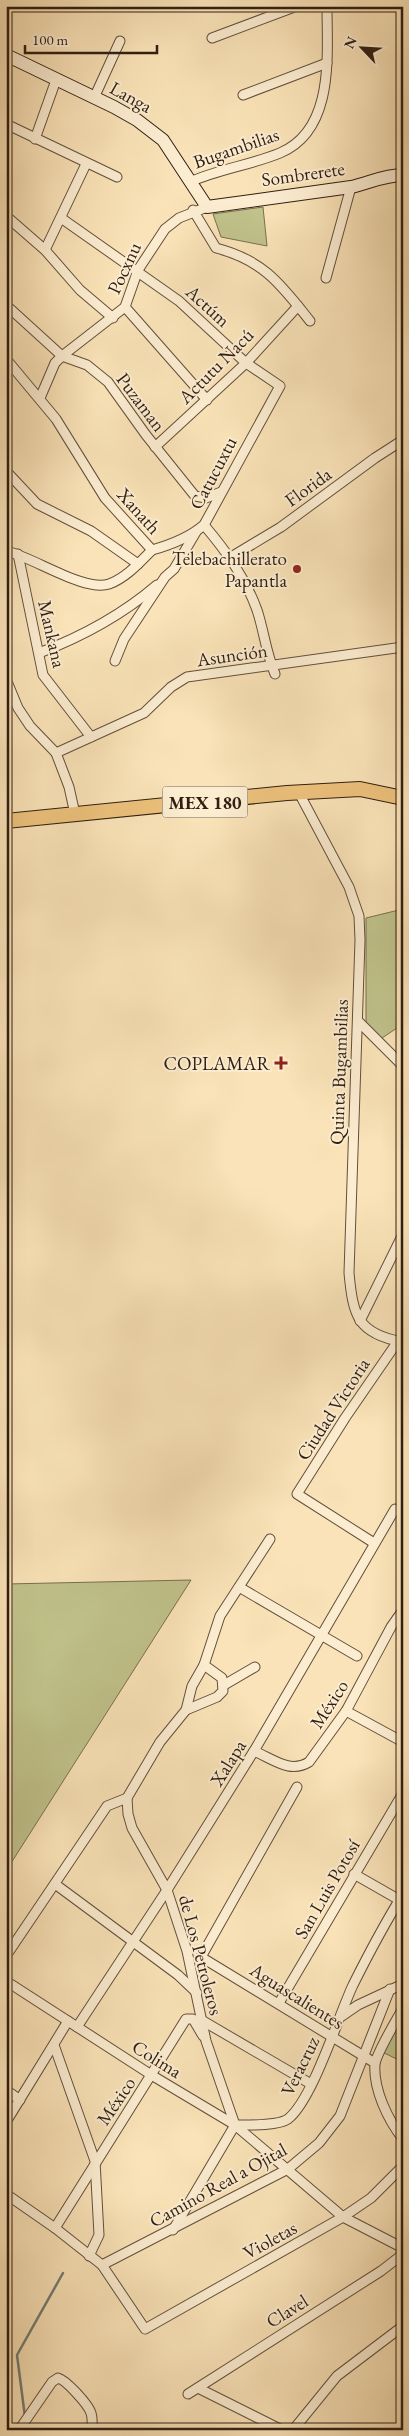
<svg xmlns="http://www.w3.org/2000/svg" width="409" height="2436" font-family="'EB Garamond',serif">
<style>
.green{fill:#c1c38c;stroke:#787050}
.lines{fill:none;stroke-linecap:round;stroke-linejoin:round}
.stream{stroke:#737d74;stroke-width:2.5}
.street-casing{stroke:#624f3c;stroke-width:11}
.secondary-casing{stroke:#301e13;stroke-width:14}
.primary-casing{stroke:#301e13;stroke-width:16}
.street{stroke:#fcedd1;stroke-width:9}
.secondary{stroke:#fcedd1;stroke-width:12}
.primary{stroke:#edc27c;stroke-width:14}
.poi-dot{fill:#8f2418;stroke:#fcedd1;stroke-width:2}
.labels{text-anchor:middle;dominant-baseline:central;stroke-width:4;stroke-linejoin:round;paint-order:stroke}
.shield{fill:#fcedd1;stroke:#6d5c4c;stroke-width:1}
.shield-label{font-size:18px;font-weight:bold;fill:#301e13}
.street-label{font-size:19px;fill:#301e13;stroke:#fcedd1}
.poi-label{font-size:19px;fill:#301e13;stroke:#fcedd1;text-anchor:end}
</style>
<rect width="100%" height="100%" fill="#fae3b8"/>
<filter id="stains"><feTurbulence type="fractalNoise" baseFrequency=".004" numOctaves="4"/><feColorMatrix values="0 0 0 0 .2 0 0 0 0 .09 0 0 0 0 .02 0 0 0 .5 -.17"/></filter>
<radialGradient id="worn" r=".72"><stop offset=".6" stop-color="#630" stop-opacity="0"/><stop offset="1" stop-color="#630" stop-opacity=".3"/></radialGradient>
<!-- green -->
<g class="green">
<polygon points="263,207 267,246 221,237 213,214"/>
<polygon points="403,909 403,1024 376,1042 366,1032 366,918"/>
<polygon points="191,1580 6,1871 6,1584"/>
<polygon points="403,2016 403,2062 382,2052"/>
</g>
<g class="lines">
<!-- stream -->
<polyline class="stream" points="25,2417 17,2355 63,2273"/>
<defs>
<g id="street">
<polyline points="212,38 297,6"/>
<polyline points="243,95 327,63"/>
<polyline points="94,98 120,41"/>
<polyline points="6,124 117,177"/>
<polyline points="35,139 56,80"/>
<path d="M190,182c29,-13 61,-17 90,-29 55,-23 47,-98 47,-147"/>
<path d="M193,210l23,38c48,12 66,38 94,73"/>
<polyline points="6,216 45,250 80,290 113,318"/>
<path d="M61,218l118,83 67,62 34,23 -76,139c-14,12 -34,20 -52,25"/>
<polyline points="45,250 86,164"/>
<polyline points="326,278 351,187"/>
<polyline points="6,305 62,356 87,365 108,382 146,435 195,496 206,498 221,492"/>
<polyline points="125,307 207,400"/>
<path d="M6,359l50,60 49,79 47,52c-12,12 -26,28 -43,34 -25,8 -76,-27 -103,-33"/>
<polyline points="40,398 55,363 62,356 125,307 138,270 165,229 179,218 207,207"/>
<polyline points="155,447 246,363 298,306"/>
<polyline points="6,471 37,504 91,531 138,564"/>
<path d="M204,525c22,26 41,52 53,85 7,21 9,43 18,64"/>
<polyline points="18,554 43,675 91,737"/>
<polyline points="231,557 281,527 375,458 403,440"/>
<path d="M39,653c42,-16 83,-38 118,-68"/>
<polyline points="115,661 124,639 165,577 174,569 196,532"/>
<polyline points="6,679 18,708 30,726 56,753 69,787 75,814"/>
<polyline points="56,753 144,713 171,687 187,677 403,647"/>
<path d="M299,793l50,94 10,29 1,24 -11,333c4,42 8,61 54,69"/>
<polyline points="358,1021 403,1066"/>
<polyline points="360,1321 403,1234"/>
<polyline points="374,1543 297,1494 345,1418 398,1341"/>
<polyline points="239,1587 357,1656"/>
<polyline points="224,1685 255,1667"/>
<polyline points="186,1710 217,1697 223,1691 222,1678 204,1665"/>
<polyline points="346,1711 403,1742"/>
<path d="M254,1751c19,8 36,23 55,11l37,-51 45,-84 12,-17"/>
<polyline points="297,1787 201,1957 375,2063"/>
<polyline points="127,1798 128,1814 132,1828 167,1890 187,1951 206,2041 235,2125"/>
<polyline points="354,1874 403,1902"/>
<polyline points="55,1884 178,1975 197,1993"/>
<polyline points="6,1956 107,1806 127,1798 160,1742 186,1710 192,1686 204,1665 220,1616 270,1539"/>
<polyline points="6,1981 153,2076 235,2125 343,2217 403,2248"/>
<polyline points="390,1989 340,2116 319,2143 288,2169 102,2265 145,2329 343,2217 371,2198 403,2166"/>
<polyline points="279,2003 403,1793"/>
<path d="M403,2008c-7,13 -26,44 -28,56 -2,25 13,56 28,75"/>
<polyline points="342,2016 358,2005 403,1984"/>
<polyline points="203,2021 311,2084"/>
<polyline points="77,2027 167,1890 254,1751 395,1509"/>
<polyline points="54,2045 95,2161 99,2235 89,2256"/>
<polyline points="6,2090 20,2100"/>
<polyline points="6,2122 68,2021"/>
<path d="M235,2125c12,0 43,1 53,-6 25,-20 50,-102 65,-134 15,-30 32,-62 50,-91"/>
<polyline points="6,2194 55,2228 102,2265"/>
<polyline points="55,2228 186,2019 193,2019 203,2036"/>
<polyline points="173,2230 235,2125"/>
<polyline points="198,2388 282,2430"/>
<polyline points="188,2394 381,2271 403,2254"/>
<path d="M19,2430l33,-48 6,-4c8,2 30,26 33,35 2,6 1,11 1,17"/>
<polyline points="293,2430 337,2376 403,2326"/>
</g>
<path id="secondary" d="M6,55l108,52 23,13 26,20 44,67 144,-20c18,-4 33,-12 52,-12"/>
<polyline id="primary" points="6,821 287,793 360,789 403,798"/>
</defs>
<!-- street casing -->
<use href="#street" class="street-casing"/>
<!-- secondary casing -->
<use href="#secondary" class="secondary-casing"/>
<!-- primary casing -->
<use href="#primary" class="primary-casing"/>
<!-- street -->
<use href="#street" class="street"/>
<!-- secondary -->
<use href="#secondary" class="secondary"/>
<!-- primary -->
<use href="#primary" class="primary"/>
</g>
<!-- markers -->
<g class="poi-dot">
<circle cx="297" cy="569" r="5"/>
<path d="M278.5 1055.5h5v5h5v5h-5v5h-5v-5h-5v-5h5z"/>
</g>
<g class="labels">
<!-- shield labels -->
<rect class="shield" x="162.5" y="786.5" width="85" height="31" rx="4"/>
<g class="shield-label">
<text x="205" y="802">MEX 180</text>
</g>
<!-- street labels -->
<g class="street-label">
<text transform="translate(131 97) rotate(29)">Langa</text>
<text transform="translate(236 148) rotate(-19)">Bugambilias</text>
<text transform="translate(303 174) rotate(-8)">Sombrerete</text>
<text transform="translate(124 268) rotate(-65)">Pocxnu</text>
<text transform="translate(208 306) rotate(42)">Actúm</text>
<text transform="translate(216 366) rotate(-45)">Actutu Nacú</text>
<text transform="translate(141 402) rotate(53)">Puzaman</text>
<text transform="translate(213 473) rotate(-62)">Catucuxtu</text>
<text transform="translate(308 487) rotate(-36)">Florida</text>
<text transform="translate(139 511) rotate(48)">Xanath</text>
<text transform="translate(52 634) rotate(77)">Mankana</text>
<text transform="translate(232 655) rotate(-8)">Asunción</text>
<text transform="translate(339 1072) rotate(-88)">Quinta Bugambilias</text>
<text transform="translate(333 1409) rotate(-57)">Ciudad Victoria</text>
<text transform="translate(329 1704) rotate(-57)">México</text>
<text transform="translate(228 1763) rotate(-58)">Xalapa</text>
<text transform="translate(327 1889) rotate(-60)">San Luis Potosí</text>
<text transform="translate(201 1955) rotate(75)">de Los Petroleros</text>
<text transform="translate(297 1996) rotate(32)">Aguascalientes</text>
<text transform="translate(157 2059) rotate(32)">Colima</text>
<text transform="translate(300 2066) rotate(-64)">Veracruz</text>
<text transform="translate(116 2101) rotate(-56)">México</text>
<text transform="translate(218 2185) rotate(-29)">Camino Real a Ojital</text>
<text transform="translate(270 2240) rotate(-29)">Violetas</text>
<text transform="translate(287 2311) rotate(-32)">Clavel</text>
</g>
<!-- poi labels -->
<g class="poi-label">
<text x="287" y="558">Telebachillerato<tspan x="287" dy="22">Papantla</tspan></text>
<text x="270" y="1063">COPLAMAR</text>
</g>
</g>
<!-- margin -->
<rect width="409" height="2436" fill="none" stroke="#fae3b8" stroke-width="25"/>
<rect x="8" y="8" width="394" height="2421" fill="none" stroke="#301e13" stroke-width="2.5"/>
<rect x="12" y="12" width="384" height="2411" fill="none" stroke="#301e13"/>
<!-- north arrow -->
<g transform="translate(362 48) rotate(295)" stroke="#fcedd1" stroke-width="4" paint-order="stroke">
<path d="M0-4L9 19L0 12L-9 19Z" fill="#301e13"/>
<text y="-8" font-size="14" font-weight="bold" text-anchor="middle" fill="#301e13">N</text>
</g>
<!-- scale -->
<path d="M25 45v8h132v-8" fill="none" stroke="#301e13" stroke-width="2.5"/>
<text x="32" y="45" font-size="15" fill="#301e13" stroke="#fcedd1" stroke-width="4" paint-order="stroke">100 m</text>
<rect width="100%" height="100%" filter="url(#stains)"/>
<rect width="100%" height="100%" fill="url(#worn)"/>
</svg>
